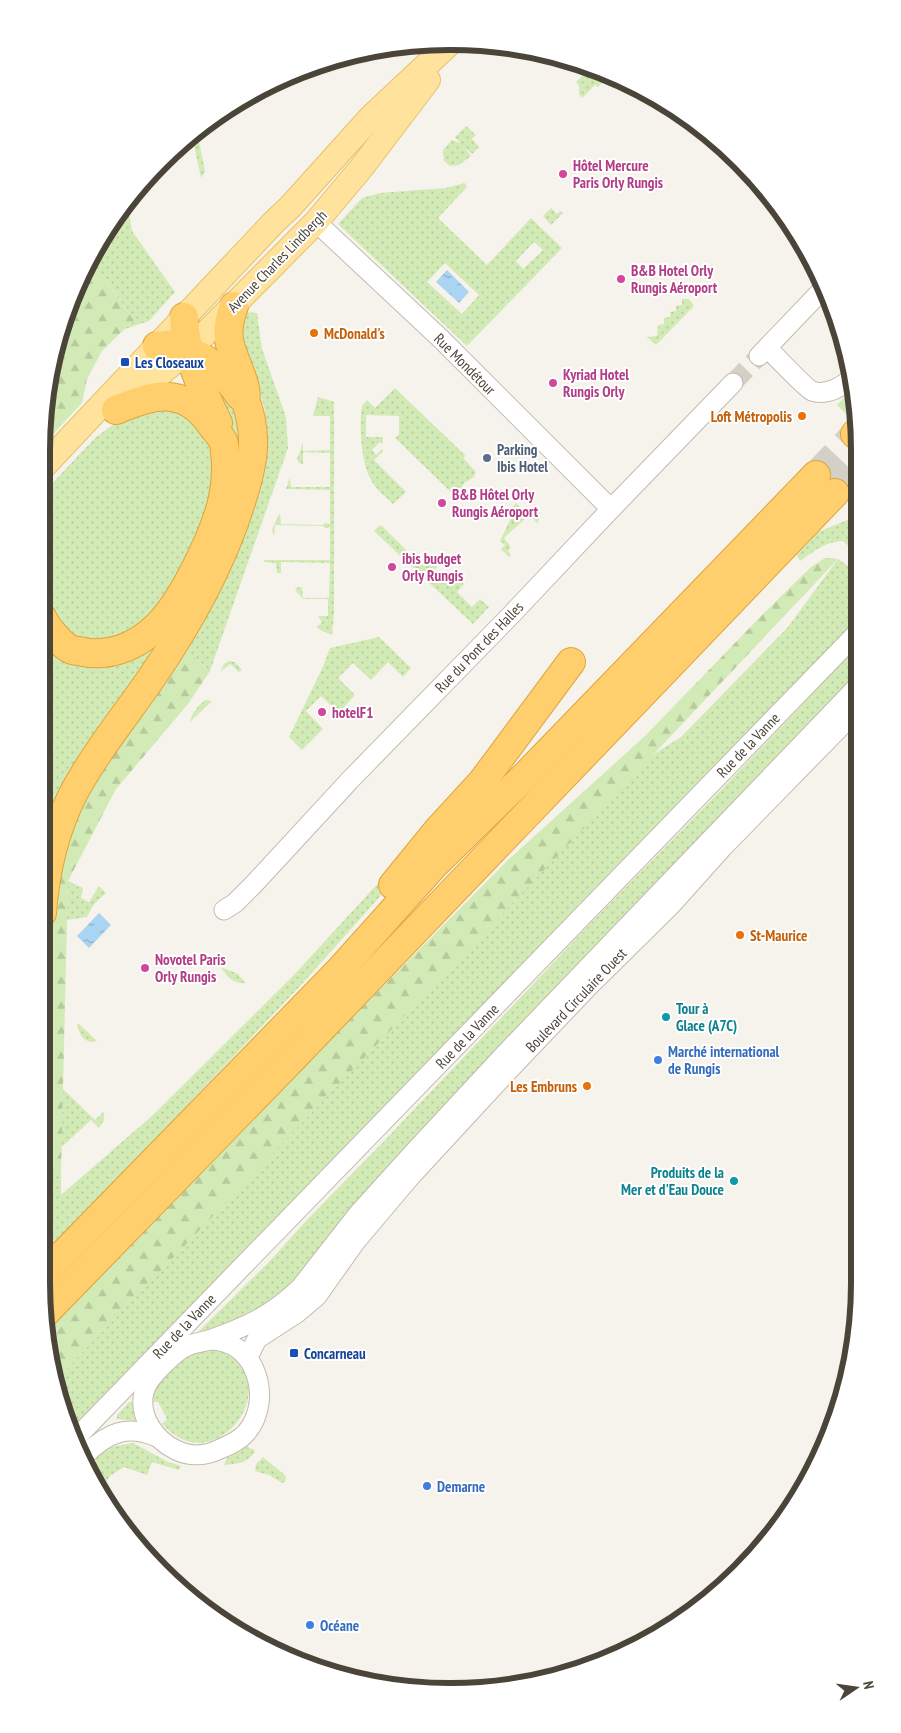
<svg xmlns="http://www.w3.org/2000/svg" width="901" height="1733" font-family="'PT Sans Narrow',sans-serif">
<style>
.grass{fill:url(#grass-dots);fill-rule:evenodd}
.forest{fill:url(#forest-firs)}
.water{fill:url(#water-ripples)}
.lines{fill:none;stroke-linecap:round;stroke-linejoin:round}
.minor-tunnel{stroke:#d4d0c8;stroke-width:19;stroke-dasharray:19 9;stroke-linecap:butt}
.highway-tunnel{stroke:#d4d0c8;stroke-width:28;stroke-dasharray:28 14;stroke-linecap:butt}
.minor-casing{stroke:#c2bbae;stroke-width:21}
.major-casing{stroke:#e6c16a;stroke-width:26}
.highway-casing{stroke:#e0a43c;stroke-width:30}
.minor{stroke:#fff;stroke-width:19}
.major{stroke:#ffe39c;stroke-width:24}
.highway{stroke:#ffcf6e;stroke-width:28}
.hotel-dot{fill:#d1479c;stroke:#fff;stroke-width:2}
.food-dot{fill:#e8710a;stroke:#fff;stroke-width:2}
.transit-dot{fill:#1a4fb4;stroke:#fff;stroke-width:2}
.service-dot{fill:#5c6f8a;stroke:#fff;stroke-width:2}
.culture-dot{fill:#0f9aa8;stroke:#fff;stroke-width:2}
.shop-dot{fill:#3f7fe0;stroke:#fff;stroke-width:2}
.labels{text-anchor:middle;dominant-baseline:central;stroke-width:4;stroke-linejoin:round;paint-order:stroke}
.hotel-label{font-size:15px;font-weight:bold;fill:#b23c85;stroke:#fff;text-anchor:start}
.street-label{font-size:15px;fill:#4b4439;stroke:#fff}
.food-label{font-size:15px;font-weight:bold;fill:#c56008;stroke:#fff;text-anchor:start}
.transit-label{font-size:15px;font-weight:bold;fill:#164399;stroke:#fff;text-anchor:start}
.service-label{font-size:15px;font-weight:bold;fill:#4e5e75;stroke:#fff;text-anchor:start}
.culture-label{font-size:15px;font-weight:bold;fill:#0d838f;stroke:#fff;text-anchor:start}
.shop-label{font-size:15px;font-weight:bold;fill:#366cbe;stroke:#fff;text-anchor:start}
.rim{fill:none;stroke:#4b4439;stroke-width:6}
</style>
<defs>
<pattern id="grass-dots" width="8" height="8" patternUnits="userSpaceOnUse" patternTransform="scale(1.25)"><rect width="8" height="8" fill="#d2eab5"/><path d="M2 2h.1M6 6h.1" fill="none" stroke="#b6ca9c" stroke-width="1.8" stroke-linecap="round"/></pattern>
<pattern id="forest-firs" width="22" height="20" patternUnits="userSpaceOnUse" patternTransform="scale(1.25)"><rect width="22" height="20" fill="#d2eab5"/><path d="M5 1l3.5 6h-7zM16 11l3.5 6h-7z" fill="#b6ca9c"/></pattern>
<pattern id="water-ripples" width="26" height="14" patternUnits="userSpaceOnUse" patternTransform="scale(1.25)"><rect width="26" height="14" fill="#a9d4f2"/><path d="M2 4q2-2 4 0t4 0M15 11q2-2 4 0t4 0" fill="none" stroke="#8caec5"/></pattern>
</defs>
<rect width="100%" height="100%" fill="#f6f3ec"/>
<!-- grass -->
<g class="grass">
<polygon points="590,68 610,75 598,87 595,85 582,98 579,94 579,86 576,82"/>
<polygon points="466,126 476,135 472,139 479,147 472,154 464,147 471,156 459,165 450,166 444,161 443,150 452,140 460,143 455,137"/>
<polygon points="197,131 205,171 201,178 192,135"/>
<path d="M465,183l2,4 -29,31 49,47 44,-47 31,30 -95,98 -129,-122 24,-26 18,-5 66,-5zM534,242l9,8 -20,19 -7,-8zM445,263l34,32 -17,19 -35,-32z"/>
<polygon points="127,200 132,231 175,292 149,321 125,329 134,320 105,279 88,262"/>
<polygon points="551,208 557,214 560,211 563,213 551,225 543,216"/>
<polygon points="682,299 689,299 694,306 656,345 647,337 657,336 658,325 664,324 664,318 670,317 670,312 676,311 676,306 682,305"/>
<polygon points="246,312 257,313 262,349 286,417 288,448 210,671 182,647 266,437 266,421 264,406 238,336"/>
<polygon points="203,370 228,392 243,429 242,488"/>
<path d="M395,388l70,67 -1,4 12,13 -2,5 -10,6 -5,10 -5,2 -59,-57 4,-3v-19l-33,-1v22h17l-1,7 -2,-2 -8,8 4,5 6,-6 1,2 -9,9 32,32 -13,12c-8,-8 -18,-15 -23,-26 -9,-17 -11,-53 -8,-72l5,-6 8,8z"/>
<polygon points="318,397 334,402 334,615 332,635 322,631 317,627 322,622 318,616 328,616 328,599 303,599 295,590 298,587 302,587 303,598 329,598 330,563 281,562 281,573 277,573 276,563 264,562 264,560 330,560 330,527 325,528 323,526 275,525 274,536 272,529 280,513 281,524 323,525 325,523 330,524 330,490 286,489 290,477 291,487 330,487 330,453 303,452 303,464 299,463 297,459 303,443 303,451 330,450 330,416 313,416"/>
<polygon points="145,408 181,409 211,445 216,471 192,559 139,632 83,645 49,610 42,583 42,494 96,437 114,424"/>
<polygon points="516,503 527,513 534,506 540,512 540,518 537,523 529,515 504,538 511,547 508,551 511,556 509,557 501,549 505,545 500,541 514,512 511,508"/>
<path d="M857,516v38l-14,-13c-19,1 -28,10 -43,20l-3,-6 21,-23z"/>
<polygon points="381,525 420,564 427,557 439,564 433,572 451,586 458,578 464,584 457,592 472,607 480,599 489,607 473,624 374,531"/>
<polygon points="838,559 857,572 857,621 71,1430 63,1414 57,1379 646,759 681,737 788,627"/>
<polygon points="379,637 411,668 403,677 388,662 371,680 353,663 338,678 355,695 339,713 321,696 306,711 323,729 302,750 289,737 322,669 330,648"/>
<path d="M161,639l-118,196h-1v-176l8,-12c11,6 23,14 36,18 29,8 53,-9 75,-26z"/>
<polygon points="857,647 857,677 295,1285 274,1303 215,1330 198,1332 268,1263 306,1221 387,1138 590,924 723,788"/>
<polygon points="229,661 235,662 242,670 239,672 230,664 220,672 224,664"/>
<path d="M206,700l6,1 -22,21c1,-8 9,-18 16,-22z"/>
<polygon points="486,769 377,900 301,985 44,1257 47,1170 61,1170 61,1195 153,1115 293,976 470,783"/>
<polygon points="68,881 83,888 81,898 89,902 99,886 106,893 94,904 87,917 67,920"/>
<path d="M221,967l17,7 8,9c-13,1 -19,-6 -25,-16z"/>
<path d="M77,1024h2l18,17c-13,3 -17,-5 -20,-17z"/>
<path d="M63,1089l32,31 8,-8c3,6 0,11 -4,16l-8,-8 -28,26h-2z"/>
<path d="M217,1349c10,5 20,11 26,21 20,32 -16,80 -52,72 -11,-2 -21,-10 -29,-18l5,-5 -9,-17h-7l1,-12 18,-25 25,-14z"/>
<polygon points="129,1402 132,1402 136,1421 117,1419 117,1415"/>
<polygon points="133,1443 168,1462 181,1466 179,1470 152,1462 147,1475 124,1467 110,1476 102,1487 93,1470 96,1468 96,1453 110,1447"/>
<path d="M247,1447l8,3c-5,13 -19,14 -31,15 3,-11 12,-17 23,-18z"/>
<polygon points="263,1457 286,1476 285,1482 282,1483 269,1475 255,1471 256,1464"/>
</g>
<!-- forest -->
<g class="forest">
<polygon points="88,262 105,279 134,320 102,351 87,379 82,403 42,446 42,424 55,345 83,270"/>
<polygon points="854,387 856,397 856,411 850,418 837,405"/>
<polygon points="825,558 838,559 585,827 57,1379 48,1324 508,860 645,736 763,614 811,567"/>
<polygon points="182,647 210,671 188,704 116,789 68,881 61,1170 47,1170 46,984 51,903 59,859 81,801"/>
</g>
<!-- water -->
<g class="water">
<polygon points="447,270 469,292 459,303 436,282"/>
<polygon points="99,913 111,925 89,948 77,936"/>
</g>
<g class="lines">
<!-- minor-tunnel -->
<polyline class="minor-tunnel" points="733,383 759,356"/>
<!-- highway-tunnel -->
<g class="highway-tunnel">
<polyline points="816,475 855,434"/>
<polyline points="835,493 856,471"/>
</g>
<defs>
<g id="minor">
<polyline points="316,222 440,338 611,509"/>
<path d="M767,348c8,7 38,40 45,43 14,5 29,-4 39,-12"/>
<polyline points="759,356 825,287"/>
<polyline points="224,910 235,903 253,885 350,780 511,615 611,509 733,383"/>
<path d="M209,1340c37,-13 64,-25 92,-53l57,-73 56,-62 92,-99 351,-366"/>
<path d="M209,1340c48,-1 65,61 37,93 -7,8 -17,12 -26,16 -14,7 -30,8 -44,1 -21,-10 -38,-34 -32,-58 3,-11 12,-20 20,-28 7,-7 14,-14 23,-18 7,-3 15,-4 22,-6z"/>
<polyline points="248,1357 257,1339 297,1313 317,1296 356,1241 410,1177 507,1072 588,987 672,904 723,847 850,717"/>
<polyline points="76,1438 857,633"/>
<path d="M85,1455c22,-22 42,-31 72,-18"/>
</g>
<g id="major">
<polyline points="121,406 189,350 316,222 362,167 428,80"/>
<polyline points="42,468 274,222 290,207 371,117 450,43"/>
</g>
<g id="highway">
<path d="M184,317c1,38 18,72 34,106"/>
<polyline points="157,346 176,344 205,359 226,377 240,396"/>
<polyline points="855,434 856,433"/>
<path d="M42,617c4,10 20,29 30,33 4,1 8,1 11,2 26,5 51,-5 70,-22 28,-24 62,-96 70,-132 3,-15 4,-30 2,-46 -1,-3 0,-8 -2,-11 -1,-4 -10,-13 -13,-18 -28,-38 -57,-28 -94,-13"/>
<polyline points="393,885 437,831 482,782 571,662"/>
<path d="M42,913c3,-41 12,-80 30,-117 22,-42 51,-77 78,-116 38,-55 71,-113 91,-178 12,-37 18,-65 4,-103 5,-10 -14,-44 -16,-59 -2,-12 1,-23 5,-34"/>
<polyline points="41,1277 339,971 435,864 528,773 816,475"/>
<polyline points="46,1312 295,1056 835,493"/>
</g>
</defs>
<!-- minor casing -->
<use href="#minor" class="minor-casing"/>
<!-- major casing -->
<use href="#major" class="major-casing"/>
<!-- highway casing -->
<use href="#highway" class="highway-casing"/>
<!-- minor -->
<use href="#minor" class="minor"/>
<!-- major -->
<use href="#major" class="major"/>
<!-- highway -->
<use href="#highway" class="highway"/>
</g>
<!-- markers -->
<g class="hotel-dot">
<circle cx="563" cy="174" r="5"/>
<circle cx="621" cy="279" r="5"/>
<circle cx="553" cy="383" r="5"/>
<circle cx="442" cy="503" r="5"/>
<circle cx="392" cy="567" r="5"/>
<circle cx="322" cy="712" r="5"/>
<circle cx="145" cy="968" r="5"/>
</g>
<g class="food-dot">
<circle cx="314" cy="333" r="5"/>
<circle cx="802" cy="416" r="5"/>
<circle cx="740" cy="935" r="5"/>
<circle cx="587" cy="1086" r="5"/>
</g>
<g class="transit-dot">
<rect x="120" y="357" width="10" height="10" rx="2.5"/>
<rect x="289" y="1348" width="10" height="10" rx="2.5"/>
</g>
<circle class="service-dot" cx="487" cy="458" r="5"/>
<g class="culture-dot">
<circle cx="666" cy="1017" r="5"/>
<circle cx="734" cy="1181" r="5"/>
</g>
<g class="shop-dot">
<circle cx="658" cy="1060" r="5"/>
<circle cx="427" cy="1486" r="5"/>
<circle cx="310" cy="1625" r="5"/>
</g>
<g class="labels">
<!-- hotel labels -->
<g class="hotel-label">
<text x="573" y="165">Hôtel Mercure<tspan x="573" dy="17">Paris Orly Rungis</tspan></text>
<text x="631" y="270">B&amp;B Hotel Orly<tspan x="631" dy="17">Rungis Aéroport</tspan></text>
<text x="563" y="374">Kyriad Hotel<tspan x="563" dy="17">Rungis Orly</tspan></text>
<text x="452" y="494">B&amp;B Hôtel Orly<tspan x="452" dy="17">Rungis Aéroport</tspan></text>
<text x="402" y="558">ibis budget<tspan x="402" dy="17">Orly Rungis</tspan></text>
<text x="332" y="712">hotelF1</text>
<text x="155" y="959">Novotel Paris<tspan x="155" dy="17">Orly Rungis</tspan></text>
</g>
<!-- street labels -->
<g class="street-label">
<text transform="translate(277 261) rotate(-46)">Avenue Charles Lindbergh</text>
<text transform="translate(465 364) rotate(45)">Rue Mondétour</text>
<text transform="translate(479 647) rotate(-46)">Rue du Pont des Halles</text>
<text transform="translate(748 745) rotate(-46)">Rue de la Vanne</text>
<text transform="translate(576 1000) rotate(-46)">Boulevard Circulaire Ouest</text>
<text transform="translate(467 1036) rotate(-46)">Rue de la Vanne</text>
<text transform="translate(184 1326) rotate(-46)">Rue de la Vanne</text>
</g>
<!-- food labels -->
<g class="food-label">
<text x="324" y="333">McDonald's</text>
<text x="792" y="416" text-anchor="end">Loft Métropolis</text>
<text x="750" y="935">St-Maurice</text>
<text x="577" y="1086" text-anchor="end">Les Embruns</text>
</g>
<!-- transit labels -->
<g class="transit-label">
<text x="135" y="362">Les Closeaux</text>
<text x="304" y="1353">Concarneau</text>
</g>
<!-- service labels -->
<g class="service-label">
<text x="497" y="449">Parking<tspan x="497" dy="17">Ibis Hotel</tspan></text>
</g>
<!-- culture labels -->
<g class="culture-label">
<text x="676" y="1008">Tour à<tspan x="676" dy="17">Glace (A7C)</tspan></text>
<text x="724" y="1172" text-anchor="end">Produits de la<tspan x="724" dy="17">Mer et d'Eau Douce</tspan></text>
</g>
<!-- shop labels -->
<g class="shop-label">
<text x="668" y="1051">Marché international<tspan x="668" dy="17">de Rungis</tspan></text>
<text x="437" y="1486">Demarne</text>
<text x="320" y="1625">Océane</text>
</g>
</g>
<!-- crop -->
<path d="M0 0H901V1733H0ZM450 50H451A400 400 0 0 1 851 450V1283A400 400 0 0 1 451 1683H450A400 400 0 0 1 50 1283V450A400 400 0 0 1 450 50Z" fill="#fff" fill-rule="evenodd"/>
<path class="rim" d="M450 50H451A400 400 0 0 1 851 450V1283A400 400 0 0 1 451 1683H450A400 400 0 0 1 50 1283V450A400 400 0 0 1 450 50Z"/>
<!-- north arrow -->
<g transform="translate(856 1688) rotate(77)" stroke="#ffffff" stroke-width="4" paint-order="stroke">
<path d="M0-4L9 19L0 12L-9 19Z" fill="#4b4439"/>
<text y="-8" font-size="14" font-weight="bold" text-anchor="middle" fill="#4b4439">N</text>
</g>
</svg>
